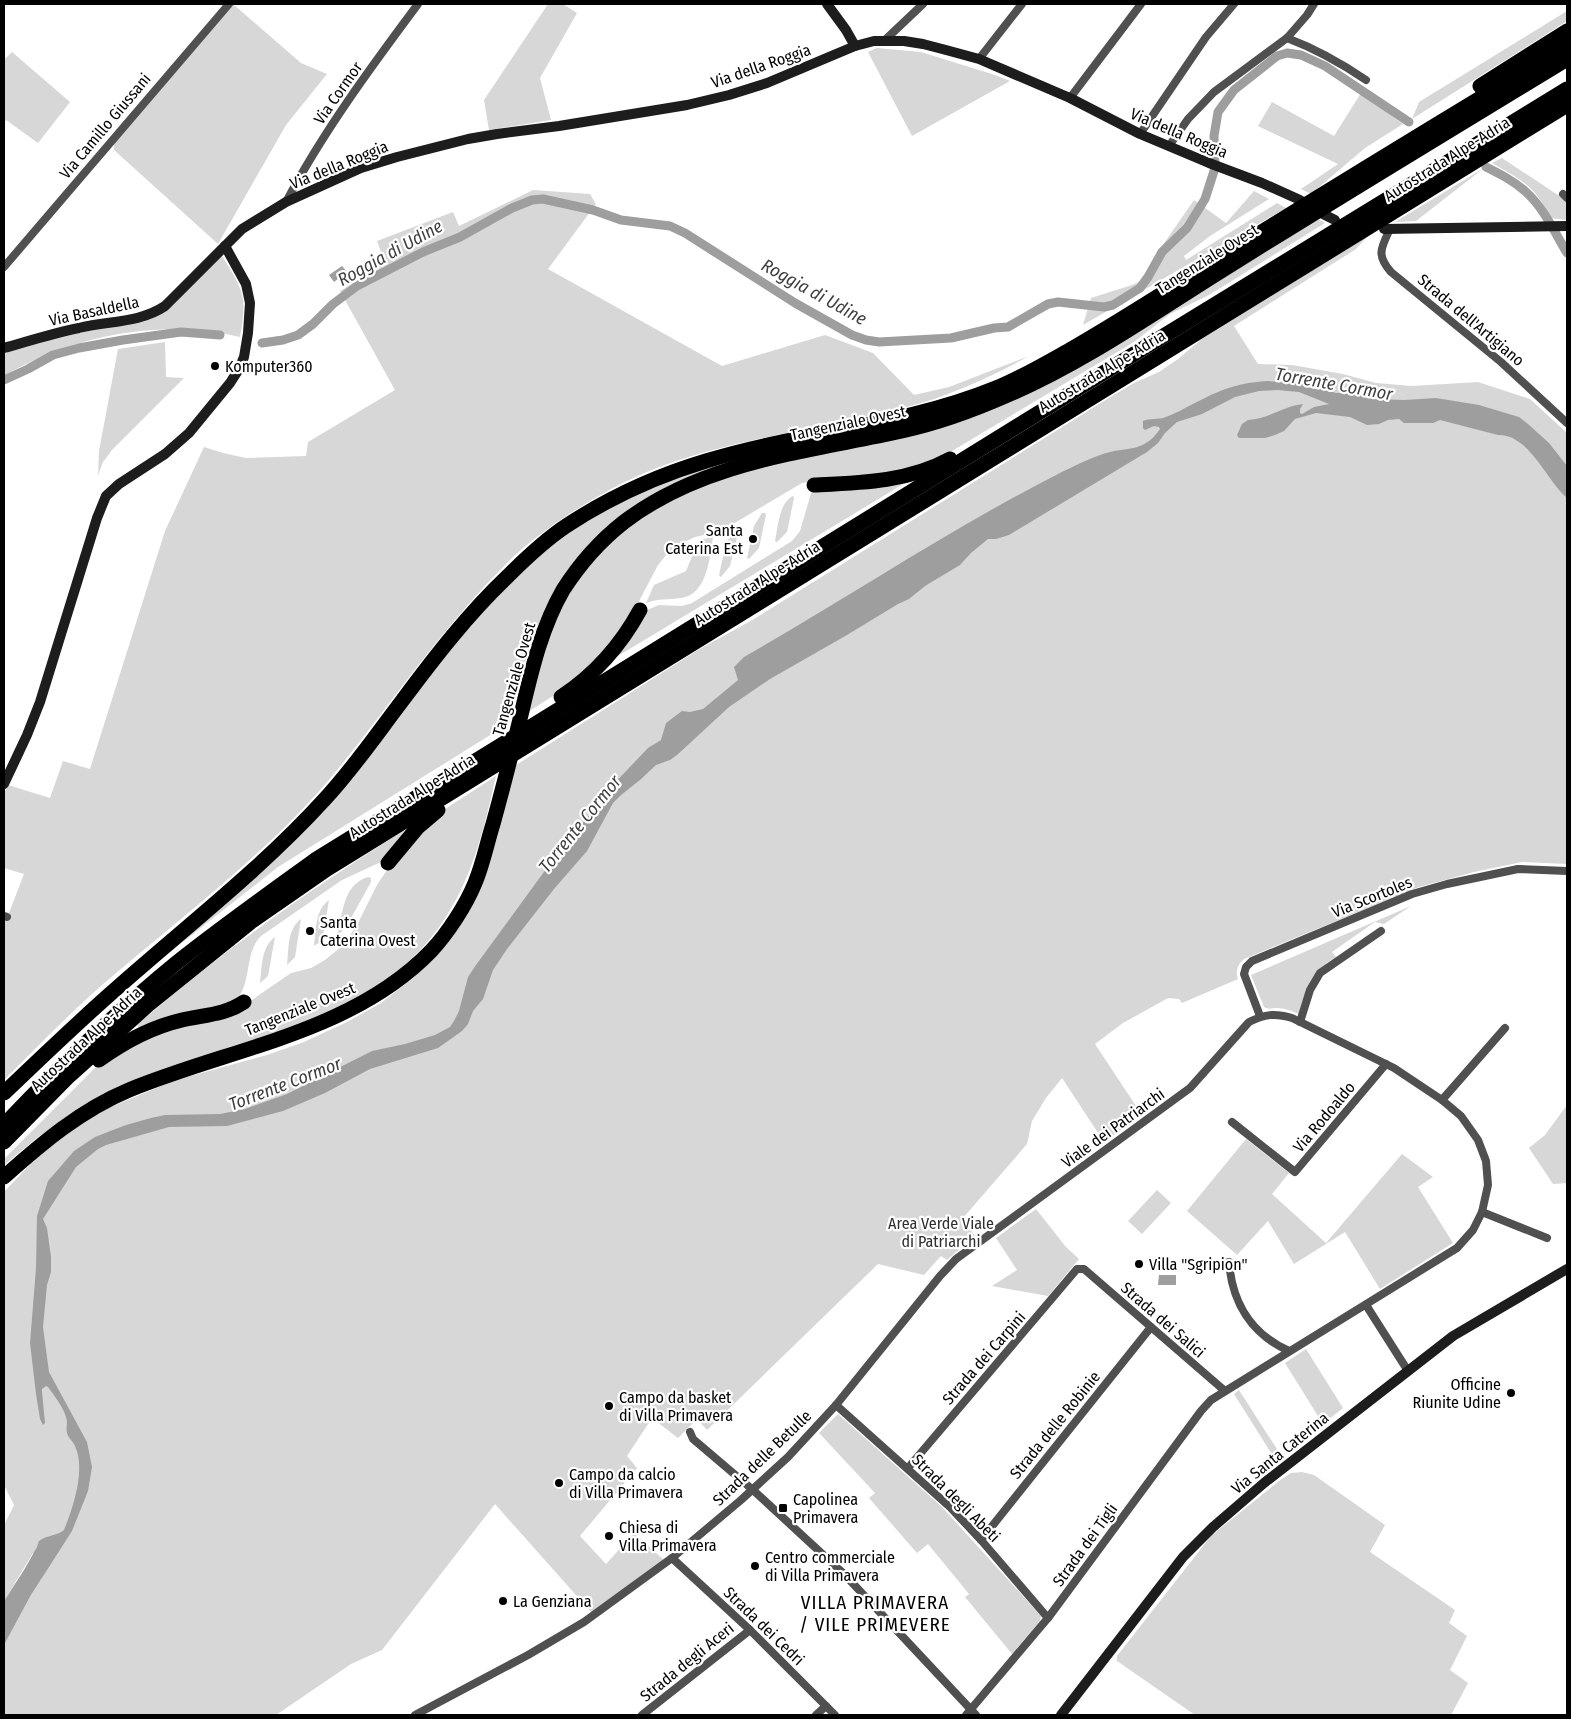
<svg xmlns="http://www.w3.org/2000/svg" width="1571" height="1719" font-family="'Fira Sans Condensed',sans-serif">
<style>
.green{fill:#d7d7d7}
.water{fill:#9e9e9e}
.lines{fill:none;stroke-linecap:round;stroke-linejoin:round}
.canal{stroke:#9e9e9e;stroke-width:9}
.street{stroke:#505050;stroke-width:8}
.secondary{stroke:#1d1d1d;stroke-width:10}
.highway{stroke:#000;stroke-width:15}
.poi-dot{fill:#000;stroke:#fff;stroke-width:2}
.labels{text-anchor:middle;dominant-baseline:central;stroke-width:4.5;stroke-linejoin:round;paint-order:stroke}
.street-label{font-size:16px;fill:#000;stroke:#fff}
.poi-label{font-size:16px;fill:#000;stroke:#fff;text-anchor:start}
.park-label{font-size:16px;fill:#2e2e2e;stroke:#fff}
.water-label{font-size:18px;font-style:italic;fill:#3f3f3f;stroke:#fff}
.quarter-label{font-size:19px;letter-spacing:1px;fill:#000;stroke:#fff}
</style>
<rect width="100%" height="100%" fill="#fff"/>
<!-- green -->
<g class="green">
<polygon points="233,4 301,63 327,74 286,125 218,244 114,150 114,142"/>
<polygon points="548,4 563,4 577,13 540,78 551,120 489,130 484,100"/>
<polygon points="1567,11 1567,21 1412,119 1419,102"/>
<polygon points="877,48 921,52 995,75 1010,81 912,136 868,52"/>
<polygon points="12,52 70,102 38,143 6,120 4,123 4,60"/>
<polygon points="1361,93 1403,124 1365,148 1311,194 1301,189 1338,164 1258,126 1272,102 1334,136"/>
<path d="M1502,158l65,43v19l-17,-2c-14,-32 -29,-38 -58,-55z"/>
<polygon points="1484,168 1416,221 1395,222"/>
<path d="M533,190l57,4 6,10 -48,65 174,97 103,-31 48,18 41,42 35,-8 80,-31c-40,22 -82,41 -126,52 -99,26 -208,33 -299,85 -32,18 -62,38 -90,63 -34,33 -65,70 -94,107 -43,55 -82,112 -132,161 -58,57 -124,108 -186,161 -34,30 -66,63 -98,95v-169l5,2 15,-39 -20,-6v-75l4,-8 42,13 13,-37 27,8 75,-238 39,-84 19,6 23,5 60,-2 2,-14 87,-52 -55,-99 45,-28 -8,-22 76,-29 6,14z"/>
<polygon points="1254,191 1269,199 1210,236 1184,256 1186,260 1277,203 1286,208 1083,325 1091,298 1132,285 1141,281 1160,249 1194,200 1226,223"/>
<polygon points="1314,217 1325,223 1209,295 1170,314 1134,342 942,457 909,470 802,483 721,531 695,537 682,543 667,554 658,565 627,624 606,651 559,692 525,714 533,677 562,599 611,540 652,509 728,474 895,437"/>
<path d="M1369,235l-13,14 -122,77 24,38 34,1 51,9 33,9 36,3 66,-4 52,17 37,34v431l-45,-2 -48,10 -55,15 -175,72c-6,5 -9,12 -6,20l-56,24 -3,-4 -11,-1 -45,25 -28,21 47,71 -38,27 -42,-64 -16,20 -14,23 -5,23 -64,74 12,18 -28,24 -6,-4 -17,19 -46,-11 -171,166 -10,-11 -19,19 -26,-20 -25,38 10,12 -57,68 26,28 28,-31 30,27 -73,52 -96,-108 -113,146 -31,14 -75,51h-272v-70l27,-50 11,-17 -9,-25 -29,48v-76l10,-20 -10,-20v-293l35,-37 42,-32 27,-15 68,-28 91,-25 37,-13 43,-20 34,-19 31,-24 26,-27 28,-40 47,-145 185,-117 56,-31 358,-223 22,-13 25,-11 19,-13 24,-20z"/>
<path d="M222,256c21,34 26,40 18,81 -78,-19 -167,-2 -236,39v-23l60,-17 84,-17z"/>
<polygon points="165,342 166,377 184,378 112,450 103,462 98,475 99,451 118,349"/>
<polygon points="747,456 675,484 565,574 546,607 530,645 508,724 278,867 150,968 269,861 459,636 510,581 564,534 594,516 627,498 665,481"/>
<polygon points="905,483 608,662 647,610 659,605 682,606 692,603 792,541 800,531 812,490"/>
<path d="M793,496l1,2 -7,34 -10,10 -2,-1c3,-14 4,-38 18,-45z"/>
<polygon points="762,513 765,513 766,515 759,548 749,559 747,558 754,526"/>
<polygon points="734,531 736,531 738,533 730,566 721,577 719,575 726,543"/>
<path d="M713,537c-3,20 -6,58 -32,61 -13,2 -23,0 -35,5l8,-18 32,-14 13,-31z"/>
<path d="M496,776c-12,54 -25,108 -59,154 -50,68 -137,95 -212,125 -54,22 -108,44 -162,65l-25,17 -34,28v-6l95,-95 48,-28 92,-27 52,-36 20,-5 14,-8 17,-14 14,-19 21,-42 14,-21 48,-51z"/>
<path d="M405,830l-22,31 -41,19 -81,56c-18,18 -8,49 -27,66l-94,28 -3,-5c84,-73 173,-136 268,-195z"/>
<path d="M368,877l3,1v4l-21,38 -11,15 -1,-3c5,-21 6,-48 30,-55z"/>
<path d="M329,900l-6,37 -3,5 -6,4c2,-16 1,-36 15,-46z"/>
<path d="M1411,906l-27,18 -9,-2 -43,30 4,5c-24,13 -30,32 -37,57 -7,-3 -15,-6 -22,-6 -6,0 -8,2 -13,-1l-13,-32z"/>
<path d="M301,919l-6,38 -8,8c2,-16 0,-36 14,-46z"/>
<path d="M275,937l-7,39 -8,7c2,-16 1,-36 15,-46z"/>
<polygon points="1567,1105 1567,1183 1553,1184 1529,1148 1545,1135"/>
<polygon points="1246,1139 1289,1173 1272,1194 1326,1243 1402,1154 1433,1177 1418,1187 1453,1243 1380,1289 1345,1232 1294,1264 1268,1221 1237,1255 1187,1211"/>
<polygon points="1157,1190 1171,1203 1142,1234 1128,1221"/>
<polygon points="1036,1209 1066,1247 1079,1259 1048,1296 992,1286 1017,1270 996,1238"/>
<polygon points="1306,1349 1343,1408 1323,1424 1285,1363"/>
<polygon points="1239,1390 1282,1457 1276,1461 1234,1394"/>
<polygon points="838,1414 942,1507 1041,1616 1040,1621 1012,1654 965,1597 969,1594 928,1544 917,1553 869,1498 875,1493 819,1433"/>
<polygon points="1302,1472 1314,1475 1385,1525 1370,1552 1455,1610 1449,1623 1467,1636 1450,1670 1468,1683 1451,1715 1195,1715 1117,1661 1117,1656 1211,1536 1279,1481 1291,1473"/>
</g>
<!-- water -->
<g class="water">
<polygon points="342,266 347,272 334,282 329,275"/>
<path d="M1267,381l41,3 28,9h16l20,6 32,1 32,-2 43,7 40,12 9,7 21,19 18,23v32c-21,-18 -38,-64 -69,-63l-58,-15 -7,3h-29l-5,-4 -11,1 -9,4 -12,1 -17,-8 -34,-4 -21,6 -11,12 -9,4 -10,3h-26l-2,-3 5,-11 6,-4c20,-1 36,-14 55,-16l-3,5v4l2,1 12,-7 15,-3 -30,-12 -22,-2 -18,1 -24,6 -33,17 -25,8 -12,11 -7,10 -11,9 -138,83 -13,4h-8l-17,14 -11,12 -35,21 -16,13 -11,5 -51,31 -77,44 -41,28 -52,48 -7,5 -14,5 -16,15 -19,15 -8,8 -26,48 -33,38 -47,60 -14,21 -10,29 -10,12 -5,13 -6,7 -24,17 -68,21 -45,24 -42,18 -56,15 -58,1 -63,18 -8,4 -22,18 -33,52 4,9 4,29v15l-4,13 -4,42 6,45 38,70 5,25 -4,24 -16,40 -41,64 -27,50v-44l20,-31 13,-23 2,-6c8,-6 18,-5 25,-11 9,-22 22,-61 11,-84 -2,-5 -7,-8 -8,-13 -1,-4 0,-8 0,-12 -2,-12 -12,-24 -19,-34l-2,-1 -4,3v3l3,31 -2,2 -3,-6 -4,-25 -6,-51 6,-75 1,-52 11,-35 26,-30 21,-14 31,-12 25,-7 14,-3 55,-1 25,-5 42,-15 85,-43 33,-7 30,-9 15,-8 4,-6 5,-10 9,-34 8,-12 89,-122 33,-38 11,-16 39,-41 13,-8 5,-17 16,-12 8,1 13,-3 35,-29 -4,-13 10,-10c105,-60 206,-128 314,-183 14,-7 30,-15 45,-20 23,-8 40,0 57,-25l-1,-2 -5,-1 -9,4 -2,-2v-7c7,-3 15,-1 23,-4 18,-7 34,-18 52,-25 16,-7 33,-10 49,-11z"/>
<polygon points="1159,1275 1176,1275 1176,1285 1158,1285"/>
</g>
<g class="lines">
<!-- canal -->
<g class="canal">
<path d="M1486,167c14,7 28,14 40,25 18,16 29,41 41,61"/>
<polyline points="262,343 283,340 298,335 313,324 333,304 357,286 423,252 460,237 512,208 532,200 543,199 593,210 621,220 670,226 685,233 795,303 852,335 866,340 879,342 951,338 994,328 1008,327 1048,304 1058,302 1104,307 1113,305 1140,288 1148,277 1162,252 1187,228 1205,199 1215,168 1214,136 1218,112 1234,90 1277,56 1287,53 1301,55 1325,66 1409,122"/>
<polyline points="4,380 28,369 53,355 79,348 123,340 181,332 220,335"/>
</g>
<!-- street -->
<g class="street">
<path d="M1287,38c29,11 54,25 79,42"/>
<polyline points="885,40 923,4"/>
<polyline points="979,59 1022,4"/>
<polyline points="1070,98 1141,4"/>
<polyline points="1140,134 1206,37 1234,4"/>
<polyline points="1169,146 1188,119 1214,92 1287,38 1307,15 1314,4"/>
<polyline points="1563,194 1567,198"/>
<path d="M286,202c37,-70 85,-135 132,-198"/>
<path d="M1390,229c-9,19 -14,26 1,43l110,90 66,61"/>
<polyline points="4,267 229,4"/>
<polyline points="4,916 7,917"/>
<polyline points="1260,1016 1244,974 1246,967 1252,961 1412,894 1447,884 1518,869 1567,871"/>
<polyline points="1300,1022 1310,990 1320,973 1381,931"/>
<polyline points="1442,1100 1505,1028"/>
<polyline points="1232,1122 1295,1172 1386,1064"/>
<polyline points="1482,1212 1547,1238"/>
<path d="M1229,1262c3,40 22,72 60,89"/>
<polyline points="1366,1305 1408,1371"/>
<polyline points="836,1405 950,1507 981,1540 1048,1618"/>
<polyline points="690,1432 693,1439 753,1490 844,1574 976,1715"/>
<polyline points="908,1468 1077,1269 1084,1269 1225,1391"/>
<polyline points="981,1540 1151,1327"/>
<polyline points="672,1558 750,1630 835,1715"/>
<path d="M415,1715l113,-60 56,-33 88,-64 69,-58 47,-43 48,-52 104,-129 16,-17 234,-171 59,-66c16,-8 26,-9 43,-4l102,50 48,32 19,16 17,24 8,21 2,24 -6,27 -9,18 -16,18 -246,152 -10,11 -153,207 -82,97"/>
<polyline points="642,1715 750,1630"/>
<polyline points="816,1715 826,1706"/>
</g>
<!-- secondary -->
<g class="secondary">
<polyline points="827,4 846,30 855,46"/>
<polyline points="1323,214 1335,220"/>
<polyline points="1384,229 1567,226"/>
<path d="M4,348c25,-7 50,-15 75,-20 28,-7 61,-5 86,-22l77,-77 44,-27 75,-34 36,-11 71,-18 29,-5 62,-8 128,-21 42,-10 38,-12 88,-37 19,-5h30l19,3 23,6 33,9 91,39 70,36 69,29 53,20 38,17"/>
<polyline points="4,784 27,735 40,702 97,518 106,496 119,484 165,454 189,433 230,383 239,369 244,357 248,333 250,303 246,284 225,246"/>
<polyline points="1061,1715 1183,1557 1213,1527 1264,1483 1453,1336 1567,1269"/>
</g>
<!-- highway -->
<g class="highway">
<polyline points="1480,86 1567,31"/>
<path d="M814,485c46,-2 94,-3 136,-26"/>
<path d="M561,697c33,-22 60,-52 79,-87"/>
<polyline points="388,863 418,827 438,810"/>
<path d="M99,1060c25,-18 53,-33 83,-40 21,-5 43,-5 62,-18"/>
<path d="M4,1093c37,-35 74,-71 113,-105 70,-62 144,-119 207,-188 29,-31 52,-65 78,-99 32,-43 66,-87 106,-125 18,-18 37,-36 58,-50 44,-29 90,-50 140,-65 95,-29 197,-35 290,-73 27,-11 52,-26 77,-40 47,-27 93,-57 140,-86 118,-73 235,-145 354,-216"/>
<path d="M4,1125c53,-56 110,-111 171,-161 45,-36 93,-70 140,-104l798,-493 454,-278"/>
<polyline points="4,1142 67,1078 148,1005 252,921 327,869 1567,105"/>
<path d="M4,1177c38,-34 77,-67 125,-87 101,-42 223,-57 302,-139 17,-18 35,-46 44,-68 8,-19 12,-40 18,-59 10,-36 19,-72 28,-109 10,-42 20,-87 42,-125 16,-25 38,-50 61,-68 80,-61 183,-70 278,-91 37,-8 72,-21 106,-36 81,-35 154,-88 229,-134 109,-68 220,-135 330,-202"/>
</g>
</g>
<!-- markers -->
<g class="poi-dot">
<circle cx="215" cy="366" r="5"/>
<circle cx="753" cy="539" r="5"/>
<circle cx="310" cy="931" r="5"/>
<circle cx="1139" cy="1264" r="5"/>
<circle cx="1511" cy="1393" r="5"/>
<circle cx="609" cy="1406" r="5"/>
<circle cx="559" cy="1483" r="5"/>
<rect x="778" y="1503" width="10" height="10" rx="2.5"/>
<circle cx="609" cy="1536" r="5"/>
<circle cx="755" cy="1566" r="5"/>
<circle cx="503" cy="1601" r="5"/>
</g>
<g class="labels">
<!-- street labels -->
<g class="street-label">
<text transform="translate(761 66) rotate(-19)">Via della Roggia</text>
<text transform="translate(338 93) rotate(-55)">Via Cormor</text>
<text transform="translate(105 126) rotate(-50)">Via Camillo Giussani</text>
<text transform="translate(1179 133) rotate(23)">Via della Roggia</text>
<text transform="translate(1447 159) rotate(-32)">Autostrada Alpe-Adria</text>
<text transform="translate(339 165) rotate(-22)">Via della Roggia</text>
<text transform="translate(1207 259) rotate(-32)">Tangenziale Ovest</text>
<text transform="translate(94 311) rotate(-12)">Via Basaldella</text>
<text transform="translate(1471 320) rotate(40)">Strada dell'Artigiano</text>
<text transform="translate(1102 371) rotate(-31)">Autostrada Alpe-Adria</text>
<text transform="translate(848 423) rotate(-12)">Tangenziale Ovest</text>
<text transform="translate(757 583) rotate(-32)">Autostrada Alpe-Adria</text>
<text transform="translate(514 679) rotate(-74)">Tangenziale Ovest</text>
<text transform="translate(412 796) rotate(-32)">Autostrada Alpe-Adria</text>
<text transform="translate(1372 897) rotate(-22)">Via Scortoles</text>
<text transform="translate(300 1009) rotate(-22)">Tangenziale Ovest</text>
<text transform="translate(86 1039) rotate(-43)">Autostrada Alpe-Adria</text>
<text transform="translate(1324 1117) rotate(-50)">Via Rodoaldo</text>
<text transform="translate(1113 1128) rotate(-36)">Viale dei Patriarchi</text>
<text transform="translate(1163 1320) rotate(41)">Strada dei Salici</text>
<text transform="translate(984 1358) rotate(-49)">Strada dei Carpini</text>
<text transform="translate(1055 1425) rotate(-51)">Strada delle Robinie</text>
<text transform="translate(1280 1453) rotate(-39)">Via Santa Caterina</text>
<text transform="translate(762 1458) rotate(-44)">Strada delle Betulle</text>
<text transform="translate(956 1498) rotate(45)">Strada degli Abeti</text>
<text transform="translate(1085 1545) rotate(-54)">Strada dei Tigli</text>
<text transform="translate(764 1626) rotate(44)">Strada dei Cedri</text>
<text transform="translate(687 1662) rotate(-39)">Strada degli Aceri</text>
</g>
<!-- poi labels -->
<g class="poi-label">
<text x="225" y="366">Komputer360</text>
<text x="743" y="530" text-anchor="end">Santa<tspan x="743" dy="18">Caterina Est</tspan></text>
<text x="320" y="922">Santa<tspan x="320" dy="18">Caterina Ovest</tspan></text>
<text x="1149" y="1264">Villa "Sgripion"</text>
<text x="1501" y="1384" text-anchor="end">Officine<tspan x="1501" dy="18">Riunite Udine</tspan></text>
<text x="619" y="1397">Campo da basket<tspan x="619" dy="18">di Villa Primavera</tspan></text>
<text x="569" y="1474">Campo da calcio<tspan x="569" dy="18">di Villa Primavera</tspan></text>
<text x="793" y="1499">Capolinea<tspan x="793" dy="18">Primavera</tspan></text>
<text x="619" y="1527">Chiesa di<tspan x="619" dy="18">Villa Primavera</tspan></text>
<text x="765" y="1557">Centro commerciale<tspan x="765" dy="18">di Villa Primavera</tspan></text>
<text x="513" y="1601">La Genziana</text>
</g>
<!-- park labels -->
<g class="park-label">
<text x="941" y="1223">Area Verde Viale<tspan x="941" dy="18">di Patriarchi</tspan></text>
</g>
<!-- water labels -->
<g class="water-label">
<text transform="translate(390 253) rotate(-29)">Roggia di Udine</text>
<text transform="translate(814 292) rotate(29)">Roggia di Udine</text>
<text transform="translate(1334 384) rotate(10)">Torrente Cormor</text>
<text transform="translate(580 824) rotate(-51)">Torrente Cormor</text>
<text transform="translate(285 1084) rotate(-21)">Torrente Cormor</text>
</g>
<!-- quarter labels -->
<g class="quarter-label">
<text x="875" y="1602">VILLA PRIMAVERA<tspan x="875" dy="22">/ VILE PRIMEVERE</tspan></text>
</g>
</g>
<!-- border -->
<rect width="1571" height="1719" fill="none" stroke="#000000" stroke-width="10"/>
</svg>
